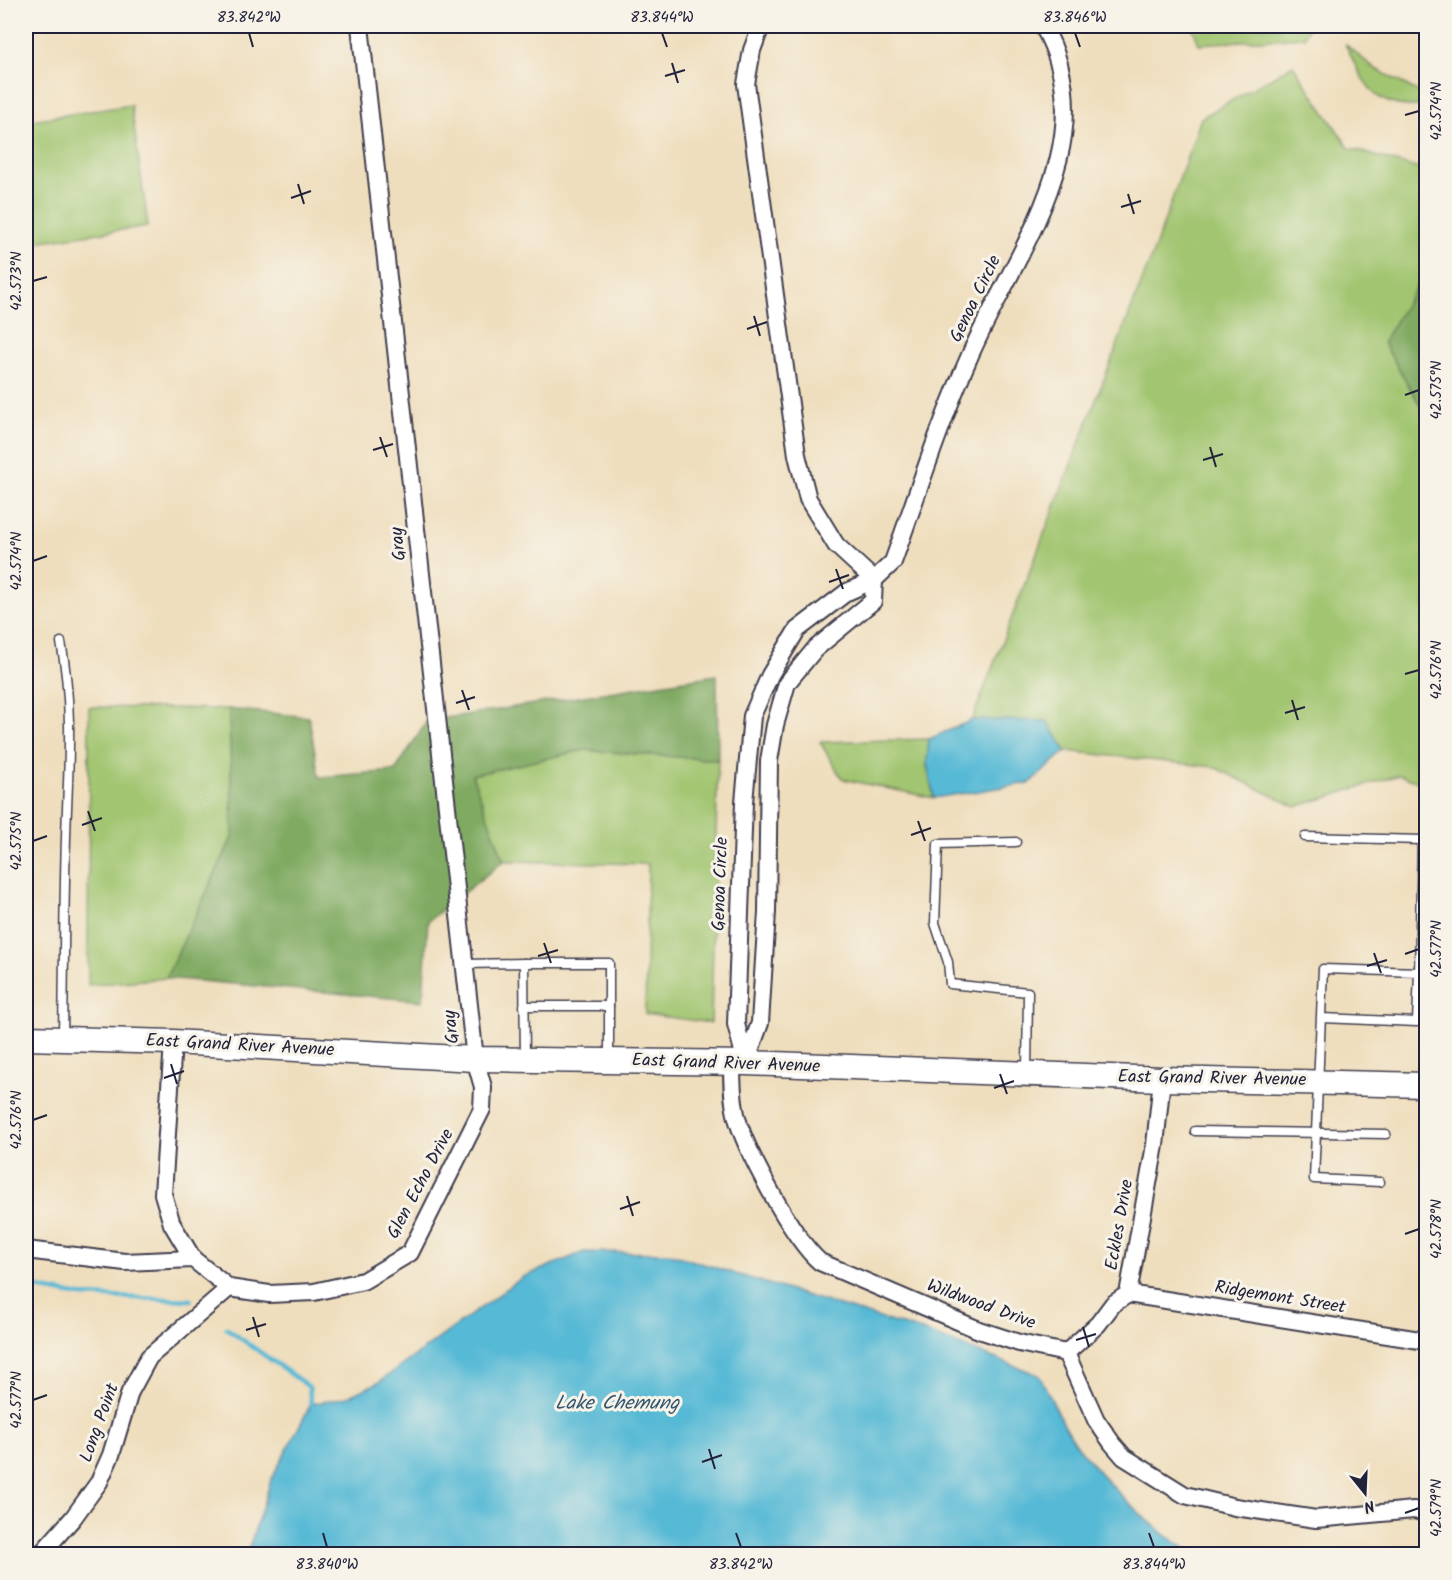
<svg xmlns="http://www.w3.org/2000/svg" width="1452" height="1580" font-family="Kalam,sans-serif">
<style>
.green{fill:#a1c56f;stroke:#627455;stroke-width:1.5}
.forest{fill:#80aa62;stroke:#51664e;stroke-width:1.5}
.water{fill:#56b9d5;stroke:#3c6e88;stroke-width:1.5}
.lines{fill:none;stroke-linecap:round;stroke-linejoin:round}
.stream{stroke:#56b9d5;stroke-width:4.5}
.lane-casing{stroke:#413e4e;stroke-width:11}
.street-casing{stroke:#413e4e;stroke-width:20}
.secondary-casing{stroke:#413e4e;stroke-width:27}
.lane{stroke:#fff;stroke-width:8}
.street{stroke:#fff;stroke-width:16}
.secondary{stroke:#fff;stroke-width:24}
.ticks{fill:none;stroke:#22223b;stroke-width:2}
.labels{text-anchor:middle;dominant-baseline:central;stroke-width:6;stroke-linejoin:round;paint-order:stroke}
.street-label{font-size:18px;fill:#22223b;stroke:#f7f3e8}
.water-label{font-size:20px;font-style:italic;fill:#345771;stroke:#f7f3e8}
.neatline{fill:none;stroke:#22223b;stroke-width:2}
.ticks-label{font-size:15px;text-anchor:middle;fill:#22223b}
</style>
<rect width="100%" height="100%" fill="#f7f3e8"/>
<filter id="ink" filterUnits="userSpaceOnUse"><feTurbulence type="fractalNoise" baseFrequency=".0167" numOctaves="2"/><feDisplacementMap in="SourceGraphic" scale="12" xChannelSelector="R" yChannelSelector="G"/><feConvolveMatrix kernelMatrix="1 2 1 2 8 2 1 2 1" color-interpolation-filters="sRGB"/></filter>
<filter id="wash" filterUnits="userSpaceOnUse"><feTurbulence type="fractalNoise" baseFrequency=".008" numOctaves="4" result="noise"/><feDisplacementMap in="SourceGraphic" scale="24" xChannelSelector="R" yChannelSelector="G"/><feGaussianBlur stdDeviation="1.35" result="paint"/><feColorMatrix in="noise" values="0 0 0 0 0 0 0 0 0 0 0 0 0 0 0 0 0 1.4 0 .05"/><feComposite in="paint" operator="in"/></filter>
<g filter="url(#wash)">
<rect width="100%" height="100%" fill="#efdebd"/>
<!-- green -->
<g class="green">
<polygon points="1192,26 1309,26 1304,37 1199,44"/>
<path d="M1345,44l29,24 45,24 -1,14c-48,2 -54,-25 -73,-62z"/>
<polygon points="1293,65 1349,148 1426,171 1426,271 1383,342 1426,415 1426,785 1399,775 1296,807 1214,767 1066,751 1047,721 972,720 1156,245 1201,118"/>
<polygon points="131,105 148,226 36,242 26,222 26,121"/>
<polygon points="89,707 229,709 233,836 166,978 88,985"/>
<polygon points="929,739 927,765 934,798 842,779 820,742"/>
<polygon points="584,750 718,760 711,1023 645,1014 648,864 504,861 472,775"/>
</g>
<!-- forest -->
<g class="forest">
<polygon points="1426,271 1426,415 1383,342"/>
<polygon points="717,675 718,760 584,750 472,775 504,861 428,921 423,1001 166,978 233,836 229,709 309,717 319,777 395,771 427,721"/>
</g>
<!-- water -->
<g class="water">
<polygon points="972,720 1047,721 1066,751 1030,783 934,798 927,764 929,739"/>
<path d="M584,1252l84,1 257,79 114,43c13,24 24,52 40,73 25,32 81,91 118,106h-950l24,-74 40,-76 36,-7 32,-15 144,-105z"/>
</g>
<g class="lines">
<!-- stream -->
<g class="stream">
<polyline points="26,1286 81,1296 191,1300"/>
<polyline points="226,1328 309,1387 311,1404"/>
</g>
</g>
</g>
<g filter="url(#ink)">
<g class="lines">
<defs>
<g id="lane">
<path d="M61,642c13,69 7,126 5,195 -2,67 -2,134 -3,201"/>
<polyline points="1305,837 1422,840 1419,972"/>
<polyline points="1016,842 938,844 935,923 948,962 950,984 1028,992 1027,1071"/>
<polyline points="524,963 609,963 609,1060"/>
<polyline points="466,964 524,963 525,1059"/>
<polyline points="524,1006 609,1006"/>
<polyline points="1322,1018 1417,1022 1419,972 1323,969 1314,1179 1380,1182"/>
<polyline points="1195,1131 1386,1134"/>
</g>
<g id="street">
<polyline points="173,1042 163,1194 172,1224 193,1259"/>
<polyline points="746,1062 760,1023 767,912 769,761 775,725 787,683 815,649 873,601 874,580 836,545 808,499 797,455 746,84 752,50 761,26"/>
<path d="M732,1063c0,17 0,34 4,51 8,34 57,125 84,148l159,68 40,13 47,10 30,67 16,23 12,14 61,38 50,12 81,12 98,-9 12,3"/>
<path d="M746,1063l-10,-39 8,-222 8,-86 18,-41 27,-45 50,-38 27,-12 19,-18c25,-70 48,-142 78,-209 45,-102 136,-215 72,-327"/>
<polyline points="26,1250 125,1262 193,1259 229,1288 269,1294 314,1292 363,1281 410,1253 482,1109 483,1087 475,1059 360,26"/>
<polyline points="1128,1294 1426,1341"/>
<polyline points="1066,1353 1098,1324 1113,1304 1128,1294 1155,1145 1162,1079"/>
<polyline points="41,1554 73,1518 99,1482 111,1455 130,1392 149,1357 229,1288"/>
</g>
<polyline id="secondary" points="26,1038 173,1042 475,1059 746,1063 1162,1079 1426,1085"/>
</defs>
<!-- lane casing -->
<use href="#lane" class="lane-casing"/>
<!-- street casing -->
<use href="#street" class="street-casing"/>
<!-- secondary casing -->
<use href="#secondary" class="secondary-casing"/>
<!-- lane -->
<use href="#lane" class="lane"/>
<!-- street -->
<use href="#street" class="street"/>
<!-- secondary -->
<use href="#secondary" class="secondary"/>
</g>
</g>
<!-- ticks -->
<path class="ticks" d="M249,33l4,14M662,33l5,14M1075,33l5,14M672,63l6,20M665,76l20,-6M1405,115l14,-4M298,184l6,20M1128,194l6,20M291,198l20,-7M1121,207l20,-6M33,281l14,-4M754,316l6,20M747,329l20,-7M1405,395l14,-5M380,437l7,20M1210,447l6,20M373,450l20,-6M1203,460l20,-6M33,561l14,-5M836,569l7,20M829,582l20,-7M1405,674l14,-4M462,690l7,20M1292,700l6,20M456,703l19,-6M1285,713l20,-6M88,811l7,20M918,821l7,20M82,825l20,-7M911,835l20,-7M33,841l14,-5M544,943l7,20M1374,953l7,20M1405,954l14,-5M538,956l20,-6M1367,966l20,-6M171,1064l6,20M1000,1074l7,20M164,1078l20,-7M994,1088l20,-7M33,1120l14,-5M627,1196l6,20M620,1209l20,-7M1405,1234l14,-5M253,1317l6,20M1083,1327l6,20M246,1330l20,-6M1076,1340l20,-6M33,1400l14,-5M709,1449l6,20M702,1462l20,-7M1405,1513l14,-5M323,1533l4,14M736,1533l5,14M1149,1533l5,14"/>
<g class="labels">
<!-- street labels -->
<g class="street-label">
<text transform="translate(976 299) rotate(-64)">Genoa Circle</text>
<text transform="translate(399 544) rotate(-96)">Gray</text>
<text transform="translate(721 884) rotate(-88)">Genoa Circle</text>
<text transform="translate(452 1027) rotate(-96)">Gray</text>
<text transform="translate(240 1046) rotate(3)">East Grand River Avenue</text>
<text transform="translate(726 1064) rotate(2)">East Grand River Avenue</text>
<text transform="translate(1212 1079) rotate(1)">East Grand River Avenue</text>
<text transform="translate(421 1184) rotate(-62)">Glen Echo Drive</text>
<text transform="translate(1120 1225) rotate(-80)">Eckles Drive</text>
<text transform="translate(1280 1298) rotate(9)">Ridgemont Street</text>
<text transform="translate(981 1305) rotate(20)">Wildwood Drive</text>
<text transform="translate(100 1423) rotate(-70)">Long Point</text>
</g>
<!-- water labels -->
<g class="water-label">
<text x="617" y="1404">Lake Chemung</text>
</g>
</g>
<!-- margin -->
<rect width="1452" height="1580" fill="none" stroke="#f7f3e8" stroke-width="66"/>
<!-- north arrow -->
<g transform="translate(1365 1493) rotate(162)" stroke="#f7f3e8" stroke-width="4.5" paint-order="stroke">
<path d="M0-4.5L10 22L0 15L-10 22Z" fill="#22223b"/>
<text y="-9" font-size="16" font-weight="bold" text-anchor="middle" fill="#22223b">N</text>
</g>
<rect x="33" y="33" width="1386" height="1514" class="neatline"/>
<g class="ticks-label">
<text x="249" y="22">83.842°W</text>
<text x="662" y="22">83.844°W</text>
<text x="1075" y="22">83.846°W</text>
<text transform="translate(1436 111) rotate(-90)" y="5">42.574°N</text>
<text transform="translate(16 281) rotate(-90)" y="5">42.573°N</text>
<text transform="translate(1436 390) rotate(-90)" y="5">42.575°N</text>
<text transform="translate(16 561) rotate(-90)" y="5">42.574°N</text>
<text transform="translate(1436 670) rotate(-90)" y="5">42.576°N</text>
<text transform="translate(16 841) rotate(-90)" y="5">42.575°N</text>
<text transform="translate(1436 949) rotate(-90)" y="5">42.577°N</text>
<text transform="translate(16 1120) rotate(-90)" y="5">42.576°N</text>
<text transform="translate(1436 1229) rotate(-90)" y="5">42.578°N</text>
<text transform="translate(16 1400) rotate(-90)" y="5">42.577°N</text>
<text transform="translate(1436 1508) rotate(-90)" y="5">42.579°N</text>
<text x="327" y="1569">83.840°W</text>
<text x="741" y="1569">83.842°W</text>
<text x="1154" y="1569">83.844°W</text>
</g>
</svg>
